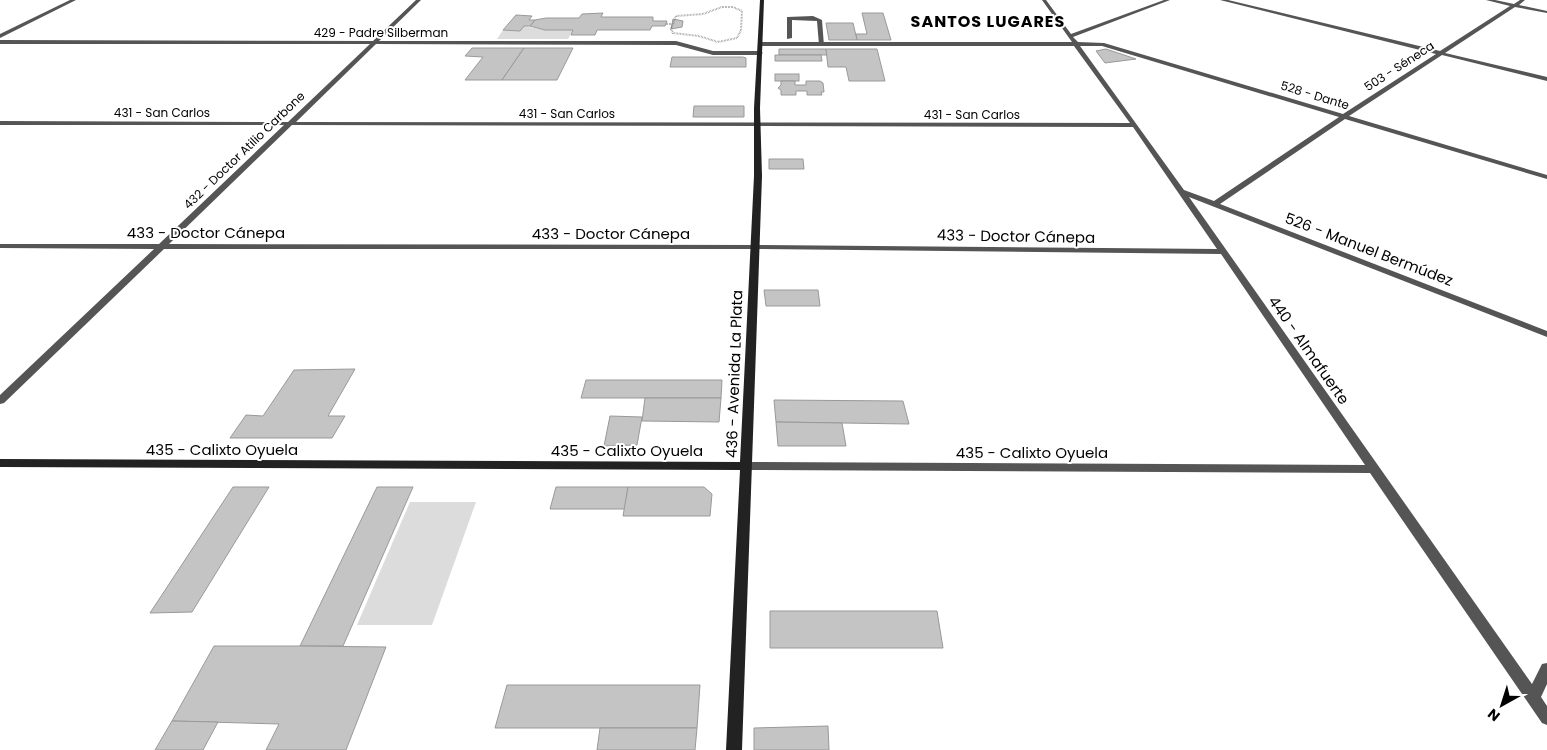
<svg xmlns="http://www.w3.org/2000/svg" width="1547" height="750" font-family="Poppins,sans-serif">
<style>
.green{fill:#dcdcdc}
.building{fill:#c4c4c4;stroke:#999}
.lines{fill:none;stroke-linecap:round;stroke-linejoin:round}
.path{stroke:#777;stroke-width:2;stroke-dasharray:0.5 1;stroke-linecap:butt}
.lane{fill:#555;fill-rule:evenodd}
.street{fill:#555;fill-rule:evenodd}
.secondary{fill:#222;fill-rule:evenodd}
.labels{text-anchor:middle;dominant-baseline:central;stroke-width:4;stroke-linejoin:round;paint-order:stroke}
.far-street-label{font-size:12px;fill:#000;stroke:#fff}
.street-label{font-size:15px;fill:#000;stroke:#fff}
.far-district-label{font-size:16px;font-weight:bold;letter-spacing:1px;fill:#000;stroke:#fff}
</style>
<rect width="100%" height="100%" fill="#fff"/>
<!-- green -->
<g class="green">
<polygon points="524,26 545,30 573,30 568,39 497,39 503,30 520,31"/>
<polygon points="410,502 476,502 432,625 357,625"/>
</g>
<!-- building -->
<g class="building">
<polygon points="603,13 601,17 653,17 653,21 667,21 665,26 652,26 650,30 597,30 595,35 571,35 573,30 545,30 530,26 535,20 546,18 579,18 582,14"/>
<polygon points="862,13 883,13 891,40 857,40 856,34 867,34"/>
<polygon points="516,15 532,16 529,20 535,20 530,26 524,26 520,31 503,30"/>
<polygon points="673,19 683,21 682,27 671,29"/>
<polygon points="826,23 853,23 857,40 829,40"/>
<polygon points="472,48 524,48 502,80 465,80 483,57 465,56"/>
<polygon points="524,48 573,48 557,80 502,80"/>
<polygon points="779,49 826,49 827,55 779,55"/>
<polygon points="826,49 877,49 885,81 849,81 846,67 828,67"/>
<polygon points="1106,49 1136,59 1105,63 1096,51"/>
<polygon points="775,55 821,55 822,61 775,61"/>
<polygon points="672,57 743,57 746,58 746,67 670,67"/>
<rect x="775" y="74" width="24" height="7"/>
<polygon points="781,81 795,81 795,85 806,85 806,81 820,81 823,83 824,92 821,92 822,95 807,95 807,91 796,91 796,95 781,95 781,90 778,88 781,85"/>
<polygon points="694,106 744,106 744,117 693,117"/>
<polygon points="769,159 803,159 804,169 769,169"/>
<polygon points="764,290 818,290 820,306 766,306"/>
<polygon points="355,369 328,416 345,416 332,438 230,438 246,415 263,416 294,370"/>
<polygon points="586,380 722,380 721,398 581,398"/>
<polygon points="645,398 721,398 719,422 642,421"/>
<polygon points="774,400 903,401 909,424 776,422"/>
<polygon points="610,416 642,417 637,445 604,446"/>
<polygon points="776,422 842,423 846,446 778,446"/>
<polygon points="233,487 269,487 192,612 150,613"/>
<polygon points="377,487 413,487 343,646 300,646"/>
<polygon points="556,487 628,487 625,509 550,509"/>
<polygon points="628,487 704,487 712,494 710,516 623,516"/>
<polygon points="770,611 937,611 943,648 770,648"/>
<polygon points="214,646 300,646 386,647 346,750 266,750 279,724 172,721"/>
<polygon points="507,685 700,685 697,728 495,728"/>
<polygon points="172,721 218,722 203,750 155,750"/>
<polygon points="828,726 829,750 754,750 754,728"/>
<polygon points="600,728 697,728 695,750 597,750"/>
</g>
<g class="lines">
<!-- path -->
<g class="path">
<polygon points="722,7 733,7 742,11 741,30 737,38 718,42 699,36 673,33 671,29 676,16 703,14"/>
<polyline points="666,24 672,24"/>
</g>
<!-- lane -->
<polygon class="lane" points="813,16 822,20 824,46 819,45 817,21 792,20 792,38 787,39 787,17"/>
<!-- street -->
<g class="street">
<polygon points="70,0 76,0 0,38 0,34"/>
<path d="M416,0h5l-42,41h297l37,10h47l3,2 -3,2h-47l-37,-10 -300,-1 -80,78 834,1 -56,-77h-313l-3,-2 3,-2h311l-30,-42h4l25,34 93,-34h6l-97,37 5,5 26,1 239,71 93,-60 -216,-54h8l212,51 70,-45 -24,-6h9l19,4 6,-4h5l-6,5 28,6v2l-32,-6 -70,46 102,24v4l-105,-26 -93,61 198,59v4l-202,-60 -125,85 327,127v6l-358,-140 343,487 10,-20 5,-1v21l-6,13 6,9v19l-5,-2 -172,-250 -623,-3 -4,-1 -2,-3 2,-3 4,-1 618,3 -144,-211 -466,-5h-591l-160,154 -4,1v-9l154,-146 -154,-1v-4h159l125,-119h-284v-4l288,1 82,-78h-370v-4l373,1zM1080,46h22l237,71 -125,84 -30,-11zM292,125l841,2 84,122 -462,-4 -586,-1z"/>
</g>
<!-- secondary -->
<polygon class="secondary" points="760,0 764,0 760,108 762,176 742,750 726,750 740,470 0,467 0,459 740,462 754,176 754,108"/>
</g>
<g class="labels">
<!-- far-street labels -->
<g class="far-street-label">
<text x="381" y="32">429 - Padre Silberman</text>
<text transform="translate(1399 66) rotate(-33)">503 - Séneca</text>
<text transform="translate(1315 95) rotate(17)">528 - Dante</text>
<text x="162" y="112">431 - San Carlos</text>
<text x="567" y="113">431 - San Carlos</text>
<text x="972" y="114">431 - San Carlos</text>
<text transform="translate(244 150) rotate(-44)">432 - Doctor Atilio Carbone</text>
</g>
<!-- street labels -->
<g class="street-label">
<text x="206" y="232">433 - Doctor Cánepa</text>
<text x="611" y="233">433 - Doctor Cánepa</text>
<text transform="translate(1016 236) rotate(1)">433 - Doctor Cánepa</text>
<text transform="translate(1369 249) rotate(21)">526 - Manuel Bermúdez</text>
<text transform="translate(1309 350) rotate(55)">440 - Almafuerte</text>
<text transform="translate(734 374) rotate(-88)">436 - Avenida La Plata</text>
<text x="222" y="449">435 - Calixto Oyuela</text>
<text x="627" y="450">435 - Calixto Oyuela</text>
<text x="1032" y="452">435 - Calixto Oyuela</text>
</g>
<!-- far-district labels -->
<g class="far-district-label">
<text x="988" y="21">SANTOS LUGARES</text>
</g>
</g>
<!-- north arrow -->
<g transform="translate(1502 705) rotate(219)" stroke="#ffffff" stroke-width="4" paint-order="stroke">
<path d="M0-4L9 19L0 12L-9 19Z" fill="#000000"/>
<text y="-8" font-size="14" font-weight="bold" text-anchor="middle" fill="#000000">N</text>
</g>
</svg>
